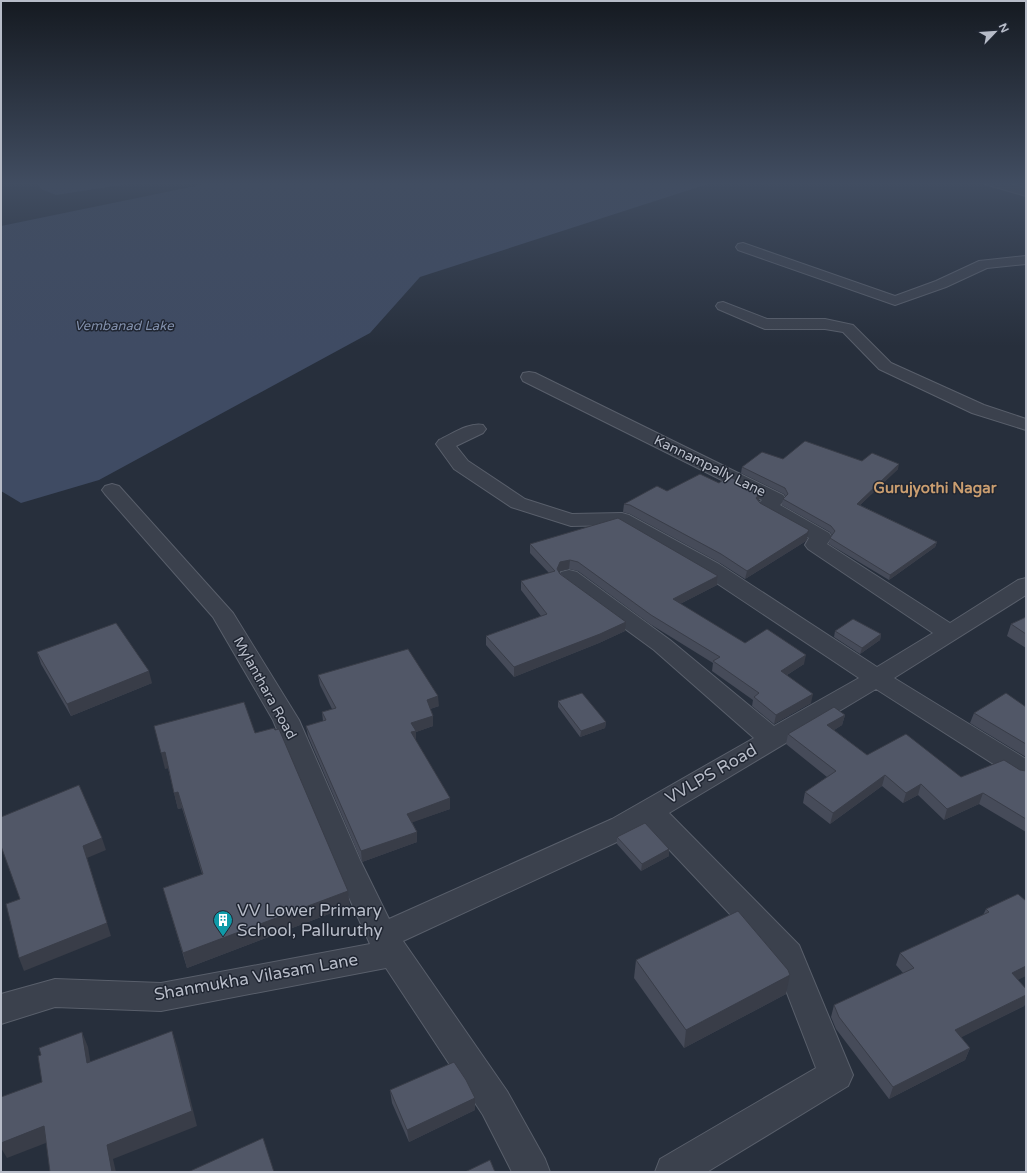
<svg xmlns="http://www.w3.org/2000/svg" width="1027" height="1173" font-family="'Varela Round',sans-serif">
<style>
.water{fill:#3f4b63}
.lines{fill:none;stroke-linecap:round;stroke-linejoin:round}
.minor-casing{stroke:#595f6b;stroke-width:2}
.minor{fill:#3b414d;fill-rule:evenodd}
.wall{fill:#464b59}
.shaded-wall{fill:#393d48}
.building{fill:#515767;stroke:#393d48}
.labels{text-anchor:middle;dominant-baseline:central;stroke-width:3;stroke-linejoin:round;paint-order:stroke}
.far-water-label{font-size:13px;font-style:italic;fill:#8290ac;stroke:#202632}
.street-label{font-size:14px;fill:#b7bcc8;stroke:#202632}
.neighbourhood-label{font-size:15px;font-weight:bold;fill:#ca9e70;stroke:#202632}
.near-street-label{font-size:17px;fill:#b7bcc8;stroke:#202632}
.near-poi-label{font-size:17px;fill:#b7bcc8;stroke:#202632;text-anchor:start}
</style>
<rect width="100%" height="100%" fill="#272f3c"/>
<!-- water -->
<g class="water">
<polygon points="26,182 141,182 56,195 43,190 37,184"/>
<polygon points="215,182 714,182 420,277 370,333 99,480 21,503 1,491 1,226"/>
</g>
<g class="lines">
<defs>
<g id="minor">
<polygon points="983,182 1002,182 1026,188 1026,196 985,184"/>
<polygon points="743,243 895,296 936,281 979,261 1026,256 1026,264 987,268 946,287 895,305 738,250 736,247 738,244"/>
<polygon points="723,302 767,319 825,319 853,325 891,363 984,405 1026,419 1026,430 972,413 879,369 843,332 825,329 765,329 760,327 718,309 716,306 718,303"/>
<path d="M529,372l6,1 248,122 3,4 -6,6 49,28 3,4 -5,7 123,79 68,-43 8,-2v17l-132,83 132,81v23l-9,-3 -141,-90 -207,124 130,132 54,130 -5,11 -141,86h-52l5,-13 156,-91 -41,-106 -128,-136 -15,9 -229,106 104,150 38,68 5,13h-38l-29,-57 -97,-147 -225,43 -106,-4 -54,17v-30l54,-15 106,4 209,-39 -38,-84 -59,-140 -60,-103 -108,-123 -3,-4 3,-4 7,-2 7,2 114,127 66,107 61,140 29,59 223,-100 142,-81 -100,-88 -93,-68 -3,-5 3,-5 8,-2 8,2 93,68 104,86 85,-48 -156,-104 -85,-49 -47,1 -60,-19 -57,-38 -18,-25 3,-4c13,-6 30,-18 44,-15l3,4 -3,4 -27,13 12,15 57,38 47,15 50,-1 7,2 90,49 158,103 56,-34 -125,-84 -3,-4 4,-7 -50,-28 -3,-4 6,-6 -239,-119 -2,-4 2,-4z"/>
</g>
</defs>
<!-- minor casing -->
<use href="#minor" class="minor-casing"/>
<!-- minor -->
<use href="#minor" class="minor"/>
</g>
<!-- wall -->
<g class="wall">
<polygon points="783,459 862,461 898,469 860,505 937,542 935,547 889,580 829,544 830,538 832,535 830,532 782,505 783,499 786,497 784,494 741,473 742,467"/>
<polygon points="719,483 759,500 758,502 760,503 807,539 806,541 745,579 720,563 630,514 623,512 624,504 667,491"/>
<polygon points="530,544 718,576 717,585 680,604 745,643 804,664 787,675 811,703 774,724 752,706 753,700 712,671 713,663 650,624 578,571 569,569 560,571 559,572 625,631 599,643 514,677 486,645 486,636 541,616 521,590 521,581 549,573 530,553"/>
<polygon points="1026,617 1026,648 1007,636 1011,624"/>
<polygon points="835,631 881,634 880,640 860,654 834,637"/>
<polygon points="37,652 152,683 71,716 41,664"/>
<polygon points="318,675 439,706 430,709 433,716 433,726 416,732 416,741 450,798 450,809 412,822 417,832 417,842 362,862 308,736 306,726 323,721 322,712 332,709 320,685"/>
<polygon points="558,701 606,722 605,728 580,737 558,707"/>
<polygon points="1026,707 1026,757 970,723 974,713"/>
<polygon points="845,715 842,725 834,730 867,755 961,777 1020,770 1026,771 1026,832 979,804 944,820 918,795 903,803 882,786 830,824 803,803 805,792 827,777 786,744 788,734"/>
<polygon points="255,733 350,906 187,968 163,888 202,874 182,808 178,809 168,768 165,769"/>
<polygon points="617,837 669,856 641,871 617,844"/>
<polygon points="1018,894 1018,980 1026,989 1026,1002 1024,1006 961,1037 970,1048 965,1060 889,1099 836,1029 831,1017 834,1005 903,973 896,965 900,953 983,915 986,909"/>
<polygon points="636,960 786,994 684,1048 634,978"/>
<polygon points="390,1090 475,1110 409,1142 392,1103"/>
</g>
<!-- shaded-wall -->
<g class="shaded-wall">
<polygon points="899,464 898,469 856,509 857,504"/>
<polygon points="761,492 759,500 754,506 756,498"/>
<polygon points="809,530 807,539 806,541 745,579 747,571"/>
<polygon points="937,542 935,547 889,580 890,575"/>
<polygon points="570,560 569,569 560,571 557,578 557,569 560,562"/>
<polygon points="718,576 717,585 672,608 673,599"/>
<polygon points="626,622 625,631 599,643 514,677 514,667"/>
<polygon points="881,634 880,640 860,654 862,648"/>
<polygon points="806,655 804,664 779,680 781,671"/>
<polygon points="149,671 152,683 71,716 67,704"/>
<polygon points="813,694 811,703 774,724 776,715"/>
<polygon points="438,696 439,706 427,710 427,700"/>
<polygon points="845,715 842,725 825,736 827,725"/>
<polygon points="433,716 433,726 416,732 416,741 412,742 411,732 411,723"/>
<polygon points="606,722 605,728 580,737 581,731"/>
<polygon points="165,752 169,768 165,769 161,753"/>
<polygon points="885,775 882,786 830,824 833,813"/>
<polygon points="921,784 918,795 903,803 906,793"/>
<polygon points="178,792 182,808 178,809 174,793"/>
<polygon points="983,793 979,804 944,820 947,809"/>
<polygon points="450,798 450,809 408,824 407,814"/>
<polygon points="417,832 417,842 362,862 361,851"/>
<polygon points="102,838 106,850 87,858 111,936 24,971 19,958 83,846"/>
<polygon points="669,849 669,856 641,871 642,864"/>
<polygon points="348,891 350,906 187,968 183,953"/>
<polygon points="1026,966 1026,976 1006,986 1012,973"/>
<polygon points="790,975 786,994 684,1048 686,1030"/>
<polygon points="1026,995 1026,1002 1024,1006 950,1043 955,1030"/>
<polygon points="172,1031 177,1046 197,1126 113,1159 116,1172 112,1172 107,1145"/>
<polygon points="82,1032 88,1047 93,1078 87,1063"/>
<polygon points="970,1048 965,1060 889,1099 893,1087"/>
<polygon points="475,1098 475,1110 409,1142 407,1130"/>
<polygon points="44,1126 51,1141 7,1158 1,1148 1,1143"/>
</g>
<!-- building -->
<g class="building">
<polygon points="805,441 862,461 872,453 899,464 857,504 937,542 890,575 830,538 835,531 831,526 783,499 788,494 785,488 742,467 762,452 783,459"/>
<polygon points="700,474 719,483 728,476 761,492 756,498 760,503 809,530 807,533 747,571 721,554 630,505 624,504 657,486 667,491"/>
<polygon points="618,518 718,576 673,599 745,643 767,629 806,655 781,671 813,694 776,715 754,697 759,693 713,661 720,657 651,615 578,562 570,560 560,562 557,569 560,574 626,622 600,634 514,667 486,636 547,614 521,581 555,571 530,544"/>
<polygon points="1026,617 1026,634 1011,624"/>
<polygon points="853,619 881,634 862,648 835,631"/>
<polygon points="116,623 149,671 67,704 37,652"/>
<polygon points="408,649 438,696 427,700 433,716 411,723 416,731 411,732 450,798 407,814 417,832 361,851 306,726 326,720 322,712 336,708 318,675"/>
<polygon points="582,693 606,722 581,731 558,701"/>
<polygon points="1006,693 1026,707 1026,744 974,713"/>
<polygon points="244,702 255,733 274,728 275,730 279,729 348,891 183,953 163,888 203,874 178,792 174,793 165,752 161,753 154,726"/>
<polygon points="834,707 845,715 827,725 867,755 906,734 961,777 1004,760 1020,770 1026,771 1026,819 983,793 947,809 921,784 906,793 885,775 833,813 805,792 836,771 788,734"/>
<polygon points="79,785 102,838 83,846 107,923 19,958 6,904 20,899 1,846 1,817"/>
<polygon points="645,823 669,849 642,864 617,837"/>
<polygon points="1018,894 1026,901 1026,966 1012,973 1026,989 1026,995 955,1030 970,1048 893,1087 839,1017 834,1005 914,968 900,953 989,912 986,909"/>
<polygon points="738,911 788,970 790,975 686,1030 636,960"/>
<polygon points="172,1031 192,1111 107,1145 112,1172 50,1172 44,1126 1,1143 1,1097 42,1082 38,1056 41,1055 39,1048 82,1032 87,1063"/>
<polygon points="454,1062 466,1080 475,1098 407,1130 390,1090"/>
<polygon points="263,1138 274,1172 188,1172"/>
<polygon points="490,1160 495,1172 465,1172"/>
</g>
<!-- sky -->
<linearGradient id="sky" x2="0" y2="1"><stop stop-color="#151a21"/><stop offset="0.53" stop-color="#414d61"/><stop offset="1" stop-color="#414d61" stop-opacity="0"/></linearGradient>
<rect width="1027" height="346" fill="url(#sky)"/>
<!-- icons -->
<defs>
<symbol id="building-pin" viewBox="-11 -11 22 30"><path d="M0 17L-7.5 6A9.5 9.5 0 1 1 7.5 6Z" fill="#0f9aa8" stroke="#202632"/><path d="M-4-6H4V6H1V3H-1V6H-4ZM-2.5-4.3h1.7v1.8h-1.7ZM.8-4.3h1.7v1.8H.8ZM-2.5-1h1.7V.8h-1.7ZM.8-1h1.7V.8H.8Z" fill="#fff"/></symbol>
</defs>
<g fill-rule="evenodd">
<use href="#building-pin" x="212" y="909" width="22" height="30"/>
</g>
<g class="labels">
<!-- far-water labels -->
<g class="far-water-label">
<text x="124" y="326">Vembanad Lake</text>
</g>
<!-- street labels -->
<g class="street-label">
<text transform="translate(710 466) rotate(26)">Kannampally Lane</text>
<text transform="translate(265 688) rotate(61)">Mylanthara Road</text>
</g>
<!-- neighbourhood labels -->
<g class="neighbourhood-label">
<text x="935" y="488">Gurujyothi Nagar</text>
</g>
<!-- near-street labels -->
<g class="near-street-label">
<text transform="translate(711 774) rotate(-30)">VVLPS Road</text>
<text transform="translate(256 977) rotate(-10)">Shanmukha Vilasam Lane</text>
</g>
<!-- near-poi labels -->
<g class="near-poi-label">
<text x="237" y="910">VV Lower Primary<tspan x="237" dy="20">School, Palluruthy</tspan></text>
</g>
</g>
<!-- border -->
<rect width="1027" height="1173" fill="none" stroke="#b7bcc8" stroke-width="4"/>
<!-- north arrow -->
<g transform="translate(995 32) rotate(65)" stroke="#202632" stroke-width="3" paint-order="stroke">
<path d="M0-3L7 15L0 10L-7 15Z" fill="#b7bcc8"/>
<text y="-6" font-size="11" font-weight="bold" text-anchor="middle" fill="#b7bcc8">N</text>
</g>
</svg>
